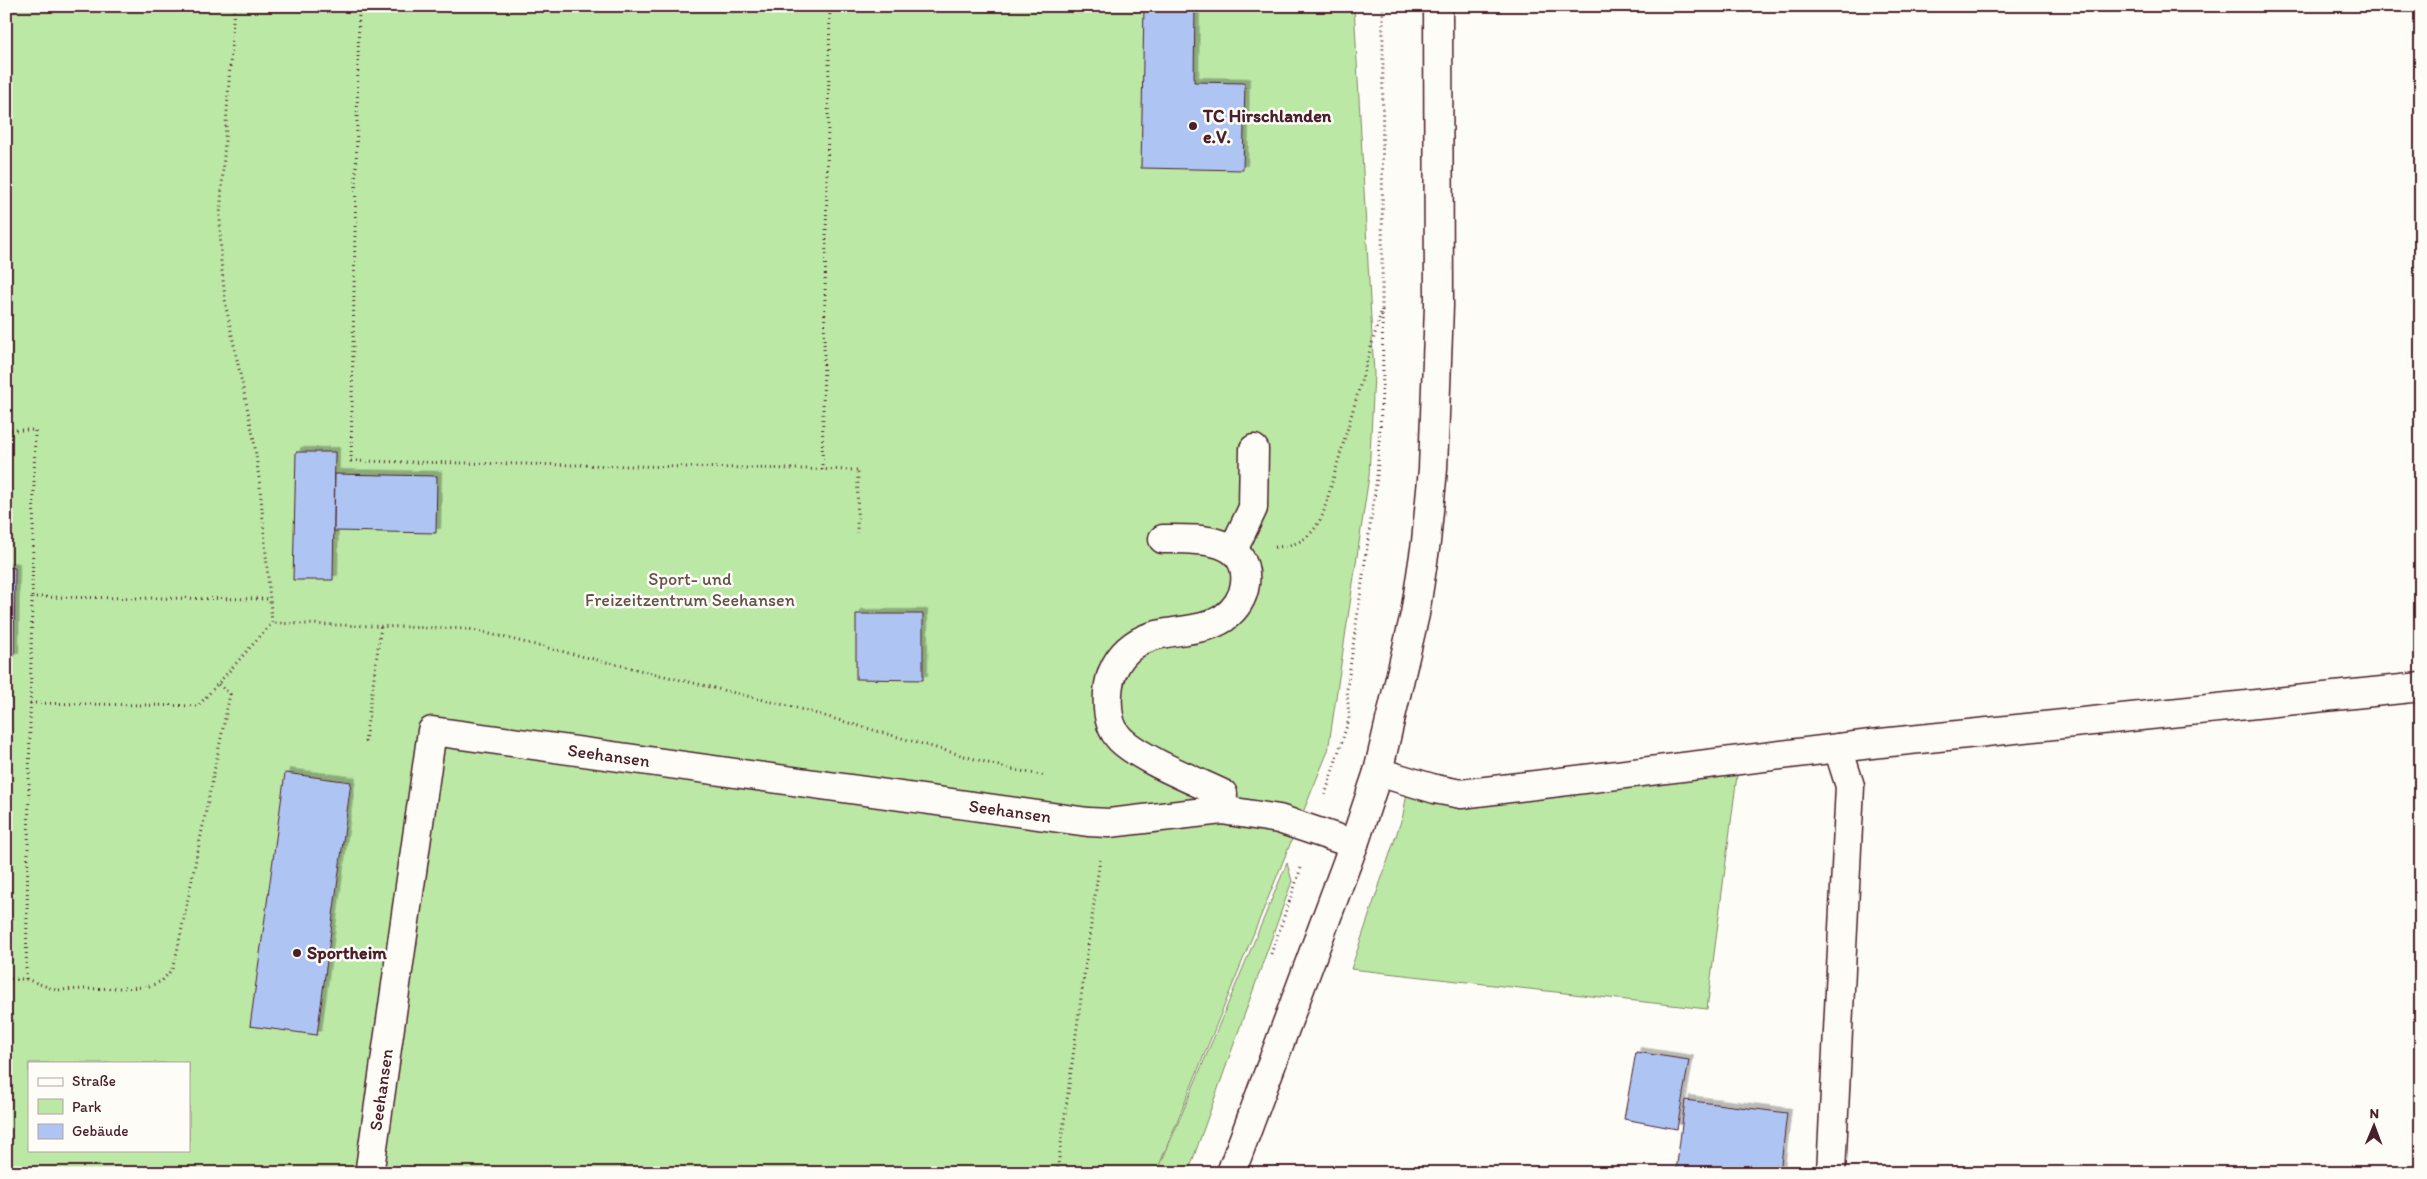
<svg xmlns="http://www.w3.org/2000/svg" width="2427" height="1179" font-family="Itim,sans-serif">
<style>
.green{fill:#bce8a5;stroke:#838468;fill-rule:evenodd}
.building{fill:#aec5f3;stroke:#4a1f2b;filter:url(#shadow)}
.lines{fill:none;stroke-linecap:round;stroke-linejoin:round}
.minor-casing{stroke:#4a1f2b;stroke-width:31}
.major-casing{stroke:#4a1f2b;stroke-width:31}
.path{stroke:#4a1f2b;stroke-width:3;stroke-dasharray:1 4;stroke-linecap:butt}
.minor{stroke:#fdfcf7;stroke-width:28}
.major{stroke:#fdfcf7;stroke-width:28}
.poi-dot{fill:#4a1f2b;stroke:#fdfcf7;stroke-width:2}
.labels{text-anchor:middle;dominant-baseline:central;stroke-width:5;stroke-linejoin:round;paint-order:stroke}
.poi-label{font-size:18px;font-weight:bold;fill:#4a1f2b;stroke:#fdfcf7;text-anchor:start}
.park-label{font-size:18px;fill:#66514a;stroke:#fdfcf7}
.street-label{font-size:18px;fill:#4a1f2b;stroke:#fdfcf7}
</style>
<defs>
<filter id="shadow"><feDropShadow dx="4.5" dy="-4.5" stdDeviation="0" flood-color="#0004"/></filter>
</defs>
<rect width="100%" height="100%" fill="#fdfcf7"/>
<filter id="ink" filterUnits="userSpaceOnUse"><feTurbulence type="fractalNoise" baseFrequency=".02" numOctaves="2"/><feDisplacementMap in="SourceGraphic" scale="10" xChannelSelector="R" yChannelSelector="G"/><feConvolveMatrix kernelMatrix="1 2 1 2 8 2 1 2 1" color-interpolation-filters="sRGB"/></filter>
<g filter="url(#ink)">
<!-- green -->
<g class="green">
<path d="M6,6h1348l20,368 -5,102 -41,275 -172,422h-1150zM29,1063h160v87h-160z"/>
<polygon points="1739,760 1707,1009 1351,969 1403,815 1409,782 1435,789"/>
<polygon points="1287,863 1292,881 1188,1173 1157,1173"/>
</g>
<!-- building -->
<g class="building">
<polygon points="1144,6 1195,6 1194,82 1245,83 1243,170 1141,168"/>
<polygon points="296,452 335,452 333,580 293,580"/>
<polygon points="335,474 437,476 436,533 334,531"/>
<polygon points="6,567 15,568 14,657 6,657"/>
<polygon points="856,614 923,614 923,680 856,679"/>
<polygon points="285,773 351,782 317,1035 250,1026"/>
<polygon points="1636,1052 1689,1060 1677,1129 1624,1119"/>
<polygon points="1685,1100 1787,1113 1780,1173 1676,1172"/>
</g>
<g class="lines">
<defs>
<g id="minor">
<path d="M1163,539c33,0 87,-3 82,45 -2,15 -9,25 -21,34 -27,18 -64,8 -90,27 -16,11 -25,29 -26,48 -1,15 0,34 12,46 20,20 76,42 103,55l-1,16"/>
<polyline points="1233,550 1253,508 1254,449"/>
<polyline points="1378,772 1435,789 1461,794 1871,744 2421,687"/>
<path id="s1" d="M370,1168l62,-437 656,91 21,1 113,-13 57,9 75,25"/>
<polyline points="1831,1173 1850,786 1838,748"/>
</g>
<polyline id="major" points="1231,1173 1354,844 1378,772 1415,614 1426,542 1433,469 1439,306 1438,6"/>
</defs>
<!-- minor casing -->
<use href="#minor" class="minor-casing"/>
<!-- major casing -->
<use href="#major" class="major-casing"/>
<!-- path -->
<g class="path">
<polyline points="234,6 220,216 221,262 226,307 254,440 260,486 272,623 469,629 793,707 1006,768 1046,776"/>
<polyline points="359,6 351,461 858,470 857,533"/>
<polyline points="6,430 35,430 32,597 269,599"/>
<polyline points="822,470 830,6"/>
<path d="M1275,547c25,-1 38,-11 48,-33l59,-205 1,-303"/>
<polyline points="30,703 198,706 272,623"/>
<polyline points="365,742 381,626"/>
<polyline points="1325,795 1349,719 1347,689 1377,477 1383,375 1382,309"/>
<polyline points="1271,954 1302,865"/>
<polyline points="6,979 26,979 32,597"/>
<polyline points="26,979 56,990 147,987 162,981 172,969 177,952 230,694 218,684"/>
<polyline points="1057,1173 1100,859"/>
</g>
<!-- minor -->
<use href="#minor" class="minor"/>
<!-- major -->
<use href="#major" class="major"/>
</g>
</g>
<!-- markers -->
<g class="poi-dot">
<circle cx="1193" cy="126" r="5"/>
<circle cx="297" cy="953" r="5"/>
</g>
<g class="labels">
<!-- poi labels -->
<g class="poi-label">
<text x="1203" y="116">TC Hirschlanden<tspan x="1203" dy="21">e.V.</tspan></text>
<text x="307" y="953">Sportheim</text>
</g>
<!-- park labels -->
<g class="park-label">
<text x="690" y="579">Sport- und<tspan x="690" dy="21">Freizeitzentrum Seehansen</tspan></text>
</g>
<!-- street labels -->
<g class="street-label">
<text stroke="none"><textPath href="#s1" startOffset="620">Seehansen</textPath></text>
<text stroke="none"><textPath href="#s1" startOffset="1025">Seehansen</textPath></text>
<text stroke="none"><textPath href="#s1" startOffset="79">Seehansen</textPath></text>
</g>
</g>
<!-- margin -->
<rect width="2427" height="1179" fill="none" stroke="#fdfcf7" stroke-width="25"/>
<rect x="12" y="12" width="2402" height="1154" fill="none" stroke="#4a1f2b" stroke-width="2" filter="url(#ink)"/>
<!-- legend -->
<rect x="28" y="1062" width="162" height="90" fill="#fdfcf7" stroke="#b5a4a5"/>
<rect x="38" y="1078" width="25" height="8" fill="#fdfcf7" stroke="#b5a4a5"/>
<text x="72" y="1086" font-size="15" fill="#4a1f2b">Straße</text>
<rect x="38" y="1099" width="25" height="15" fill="#bce8a5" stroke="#b5a4a5"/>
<text x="72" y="1112" font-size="15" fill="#4a1f2b">Park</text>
<rect x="38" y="1124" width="25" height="15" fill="#aec5f3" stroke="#b5a4a5"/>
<text x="72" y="1136" font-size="15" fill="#4a1f2b">Gebäude</text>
<!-- north arrow -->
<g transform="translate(2374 1126) rotate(1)" stroke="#fdfcf7" stroke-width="4" paint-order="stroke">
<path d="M0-4L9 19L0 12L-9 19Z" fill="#4a1f2b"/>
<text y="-8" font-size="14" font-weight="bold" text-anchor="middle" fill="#4a1f2b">N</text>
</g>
</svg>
